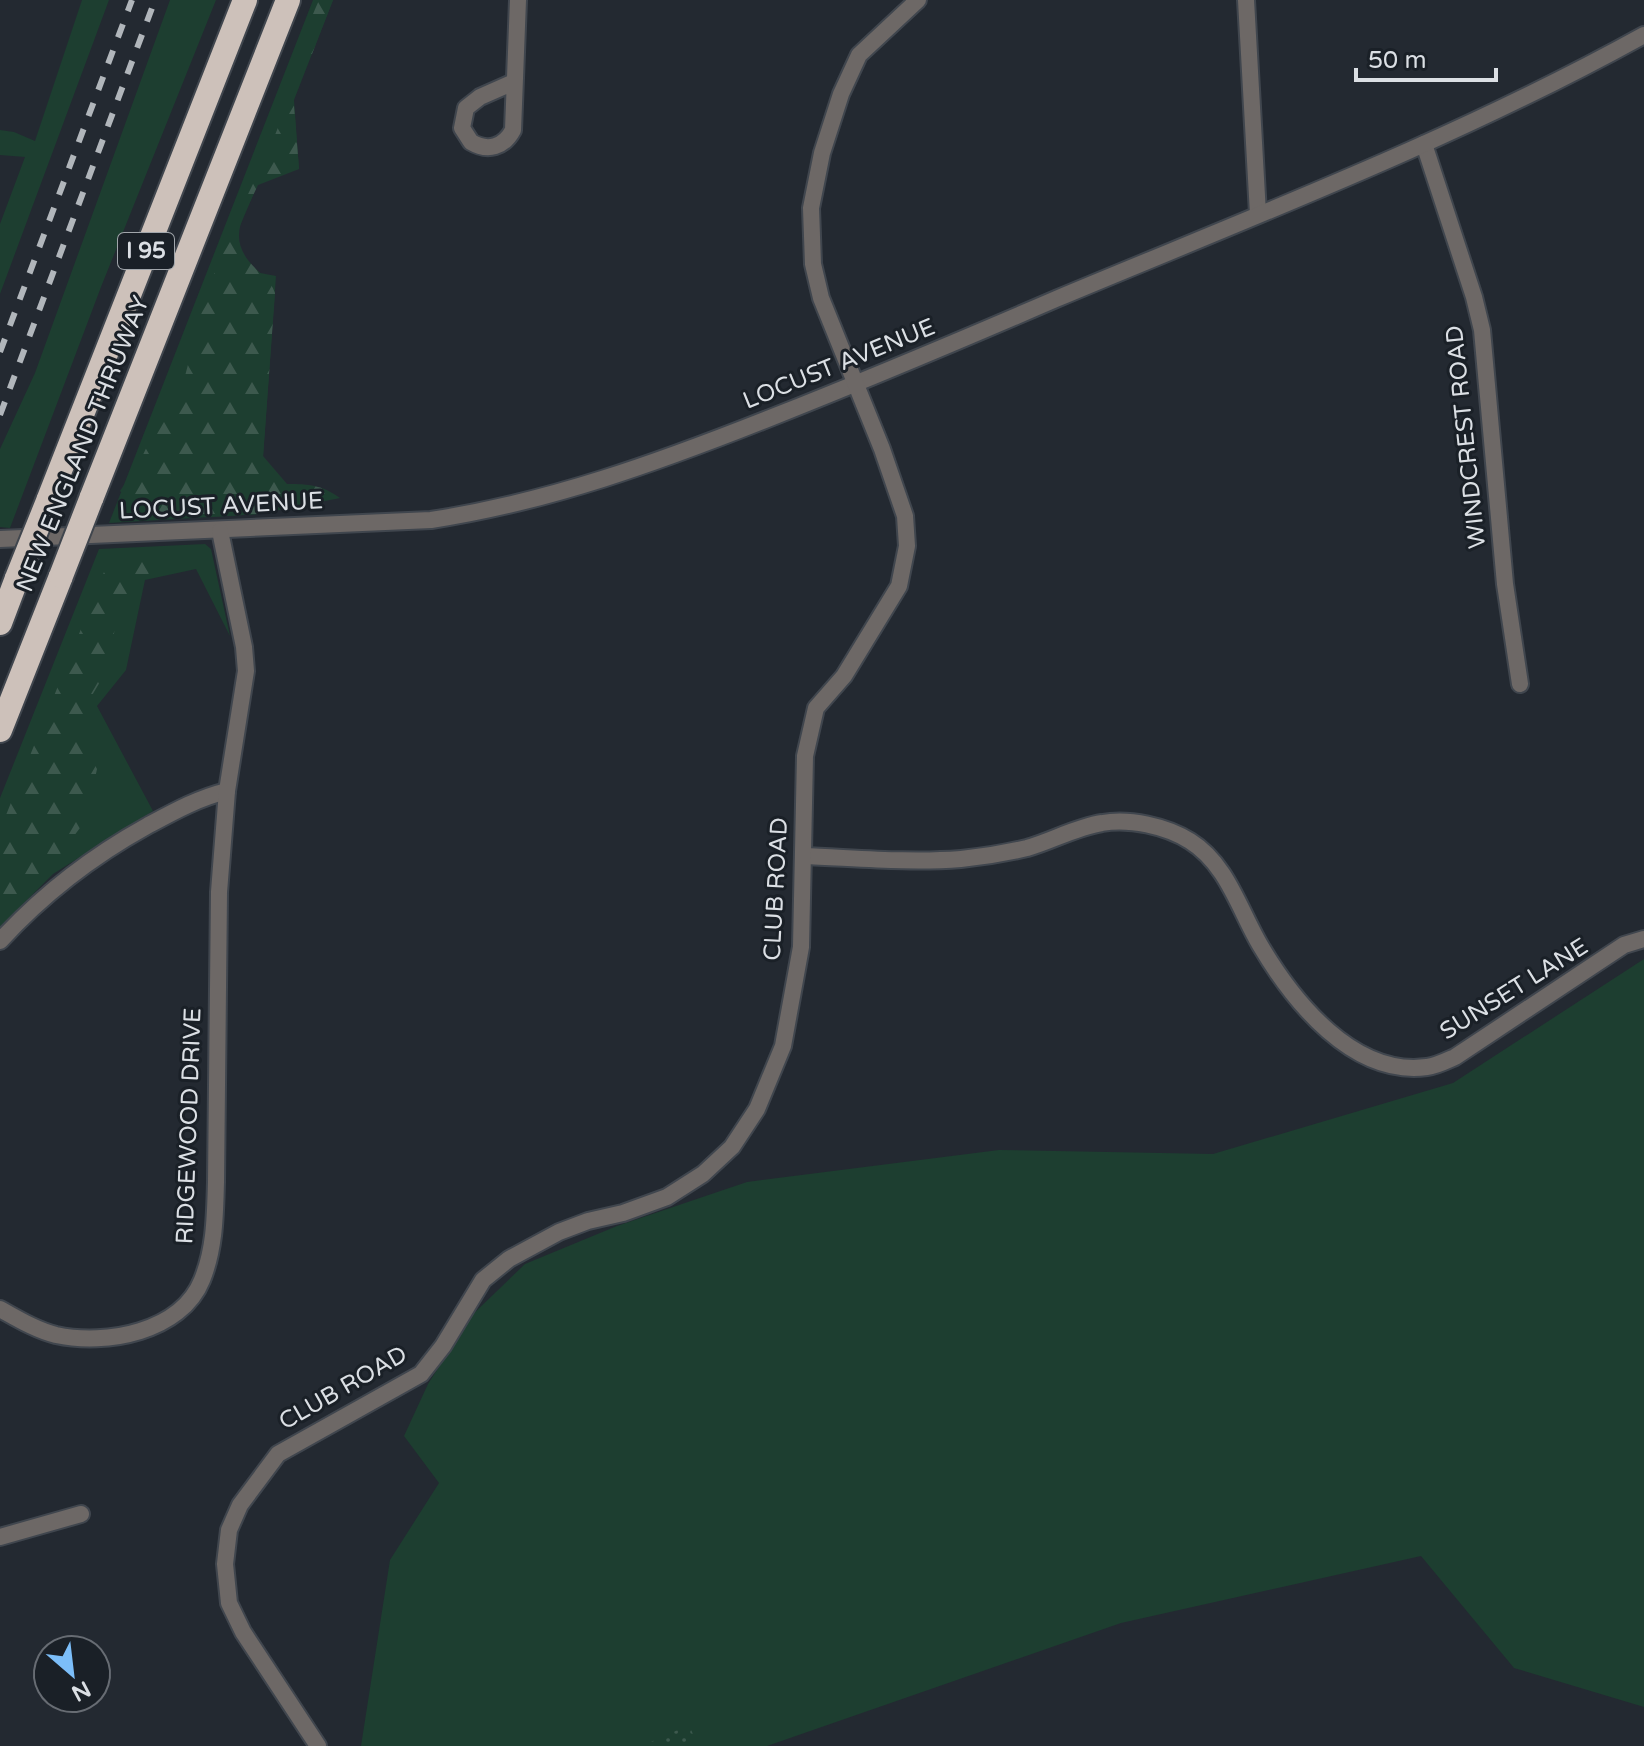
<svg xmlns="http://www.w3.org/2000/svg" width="1644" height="1746" font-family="'Varela Round',sans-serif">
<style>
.grass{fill:#1d3e30}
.forest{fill:url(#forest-firs)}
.park{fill:url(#park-dots)}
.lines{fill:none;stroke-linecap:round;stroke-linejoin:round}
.street-casing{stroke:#40464e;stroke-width:20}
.highway-casing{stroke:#40464e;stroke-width:28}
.street{stroke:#6d6866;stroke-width:16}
.highway{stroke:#cdc1ba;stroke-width:24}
.rail{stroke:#b1b6bb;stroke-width:6;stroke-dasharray:14 14;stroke-linecap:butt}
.highway-bridge-casing{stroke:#40464e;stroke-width:28;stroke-linecap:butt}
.highway-bridge{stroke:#cdc1ba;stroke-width:24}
.labels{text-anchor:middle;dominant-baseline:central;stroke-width:6;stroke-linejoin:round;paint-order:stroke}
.shield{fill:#1a2027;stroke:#a1a6ab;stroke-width:2}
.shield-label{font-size:22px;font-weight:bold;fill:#dbdfe4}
.street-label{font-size:24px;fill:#dbdfe4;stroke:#1a2027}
</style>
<defs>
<pattern id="forest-firs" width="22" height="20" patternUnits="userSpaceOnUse" patternTransform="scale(2)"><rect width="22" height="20" fill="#1d3e30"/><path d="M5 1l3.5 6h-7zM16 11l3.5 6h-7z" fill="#3d594e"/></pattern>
<pattern id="park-dots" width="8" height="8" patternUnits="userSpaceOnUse" patternTransform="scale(2)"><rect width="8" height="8" fill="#1d3e30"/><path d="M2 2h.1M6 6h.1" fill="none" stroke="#3d594e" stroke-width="1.8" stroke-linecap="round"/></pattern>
</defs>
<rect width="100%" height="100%" fill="#232931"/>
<!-- grass -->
<g class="grass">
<polygon points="82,0 109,0 0,294 0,224 25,157 0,155 0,130 14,132 35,141"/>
<polygon points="170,0 216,0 101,287 10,528 0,527 0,449 35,373"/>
<polygon points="313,0 333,0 294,100 299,169 262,174 223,266 276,276 259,514 109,523"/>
<polygon points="205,544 211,549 230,636 196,569 145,580 126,670 97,706 153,811 53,874 0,927 0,798 99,549"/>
<polygon points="1644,959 1644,1707 1514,1668 1421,1556 1121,1623 767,1746 361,1746 390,1560 439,1483 404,1436 428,1384 471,1316 525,1264 617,1226 747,1182 999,1150 1213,1154 1453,1083"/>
</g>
<!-- forest -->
<g class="forest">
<polygon points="319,0 333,0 312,54 306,57 298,49"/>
<path d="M289,100l5,6 5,63 -41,16c-15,33 -33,54 -2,84 9,9 14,11 19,24l-12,163 24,28c22,0 35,1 53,14l-81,16 -49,3 -57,-2 -17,-9 -16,-15 19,-28 16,-33 29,-50 22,-85 28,-72 33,-68z"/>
<polygon points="199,552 195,559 161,565 134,584 117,610 110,665 91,697 88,752 97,769 86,820 58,857 0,919 0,830 104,572 119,558"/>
</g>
<!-- park -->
<polygon class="park" points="689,1725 698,1746 642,1746"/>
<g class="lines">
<defs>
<g id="street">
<polyline points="1246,0 1258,214"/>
<path d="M514,82l-34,15 -14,11 -4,20 9,14c17,10 33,5 42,-12l5,-130"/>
<polyline points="1424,144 1474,297 1482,330 1505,584 1520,684"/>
<path d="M0,539l431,-19c118,-18 228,-58 339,-102 96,-38 191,-78 286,-119 198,-83 400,-160 588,-264"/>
<path d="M803,856c53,2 106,7 158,3 21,-2 45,-6 66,-11 25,-7 49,-21 75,-25 27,-5 64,3 88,18 37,23 49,68 70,104 33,56 93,132 167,122 9,-1 19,-6 28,-10l169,-112 20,-6"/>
<path d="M0,941c44,-48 91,-84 147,-115 26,-14 51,-28 80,-35"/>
<path d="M0,1309c18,10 36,21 56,26 50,11 125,-3 146,-55 13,-32 13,-65 14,-98l3,-290 8,-101 19,-120 -2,-24 -24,-116"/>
<polyline points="0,1537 81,1514"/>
<polyline points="318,1746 243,1632 229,1603 225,1564 229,1530 240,1505 278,1454 421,1374 443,1346 483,1280 509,1259 559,1232 588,1221 623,1213 667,1197 703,1174 732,1147 757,1109 783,1046 801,947 805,756 816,708 844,676 899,586 907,546 905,516 882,449 821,298 813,264 811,208 822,153 841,94 859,55 918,0"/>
</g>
<g id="highway">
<polyline points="91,499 288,0"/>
<polyline points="48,501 245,0"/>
<polyline points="0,623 17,578"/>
<polyline points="0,730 61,576"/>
</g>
</defs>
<!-- street casing -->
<use href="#street" class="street-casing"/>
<!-- highway casing -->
<use href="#highway" class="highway-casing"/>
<!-- street -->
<use href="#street" class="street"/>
<!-- highway -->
<use href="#highway" class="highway"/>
<!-- rail -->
<g class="rail">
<polyline points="0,352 132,0"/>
<polyline points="0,415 155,0"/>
</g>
<defs>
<g id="highway-bridge">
<polyline points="61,576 91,499"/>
<polyline points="17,578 48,501"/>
</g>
</defs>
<!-- highway-bridge casing -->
<use href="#highway-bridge" class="highway-bridge-casing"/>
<!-- highway-bridge -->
<use href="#highway-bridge" class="highway-bridge"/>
</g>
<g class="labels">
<!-- shield labels -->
<rect class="shield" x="118" y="233" width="56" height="36" rx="6"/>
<g class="shield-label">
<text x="146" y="251">I 95</text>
</g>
<!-- street labels -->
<g class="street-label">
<text transform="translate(839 364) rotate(-22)">LOCUST AVENUE</text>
<text transform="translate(1466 437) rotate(-96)">WINDCREST ROAD</text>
<text transform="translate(83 444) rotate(-68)">NEW ENGLAND THRUWAY</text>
<text transform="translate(221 506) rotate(-3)">LOCUST AVENUE</text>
<text transform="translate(776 889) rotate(-87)">CLUB ROAD</text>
<text transform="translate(1514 989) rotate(-32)">SUNSET LANE</text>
<text transform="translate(189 1126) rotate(-88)">RIDGEWOOD DRIVE</text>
<text transform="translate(343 1388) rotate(-30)">CLUB ROAD</text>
</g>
</g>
<!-- north arrow -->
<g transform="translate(72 1674) rotate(152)"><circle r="38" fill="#1a2027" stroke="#676c73" stroke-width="2"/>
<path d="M0-6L14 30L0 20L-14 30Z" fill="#7cbef9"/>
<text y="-12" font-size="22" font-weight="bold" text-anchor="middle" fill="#dbdfe4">N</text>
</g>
<!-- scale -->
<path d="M1356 68v12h140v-12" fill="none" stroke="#dbdfe4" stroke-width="4"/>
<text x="1368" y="68" font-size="24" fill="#dbdfe4" stroke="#1a2027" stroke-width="6" paint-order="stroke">50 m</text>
</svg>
